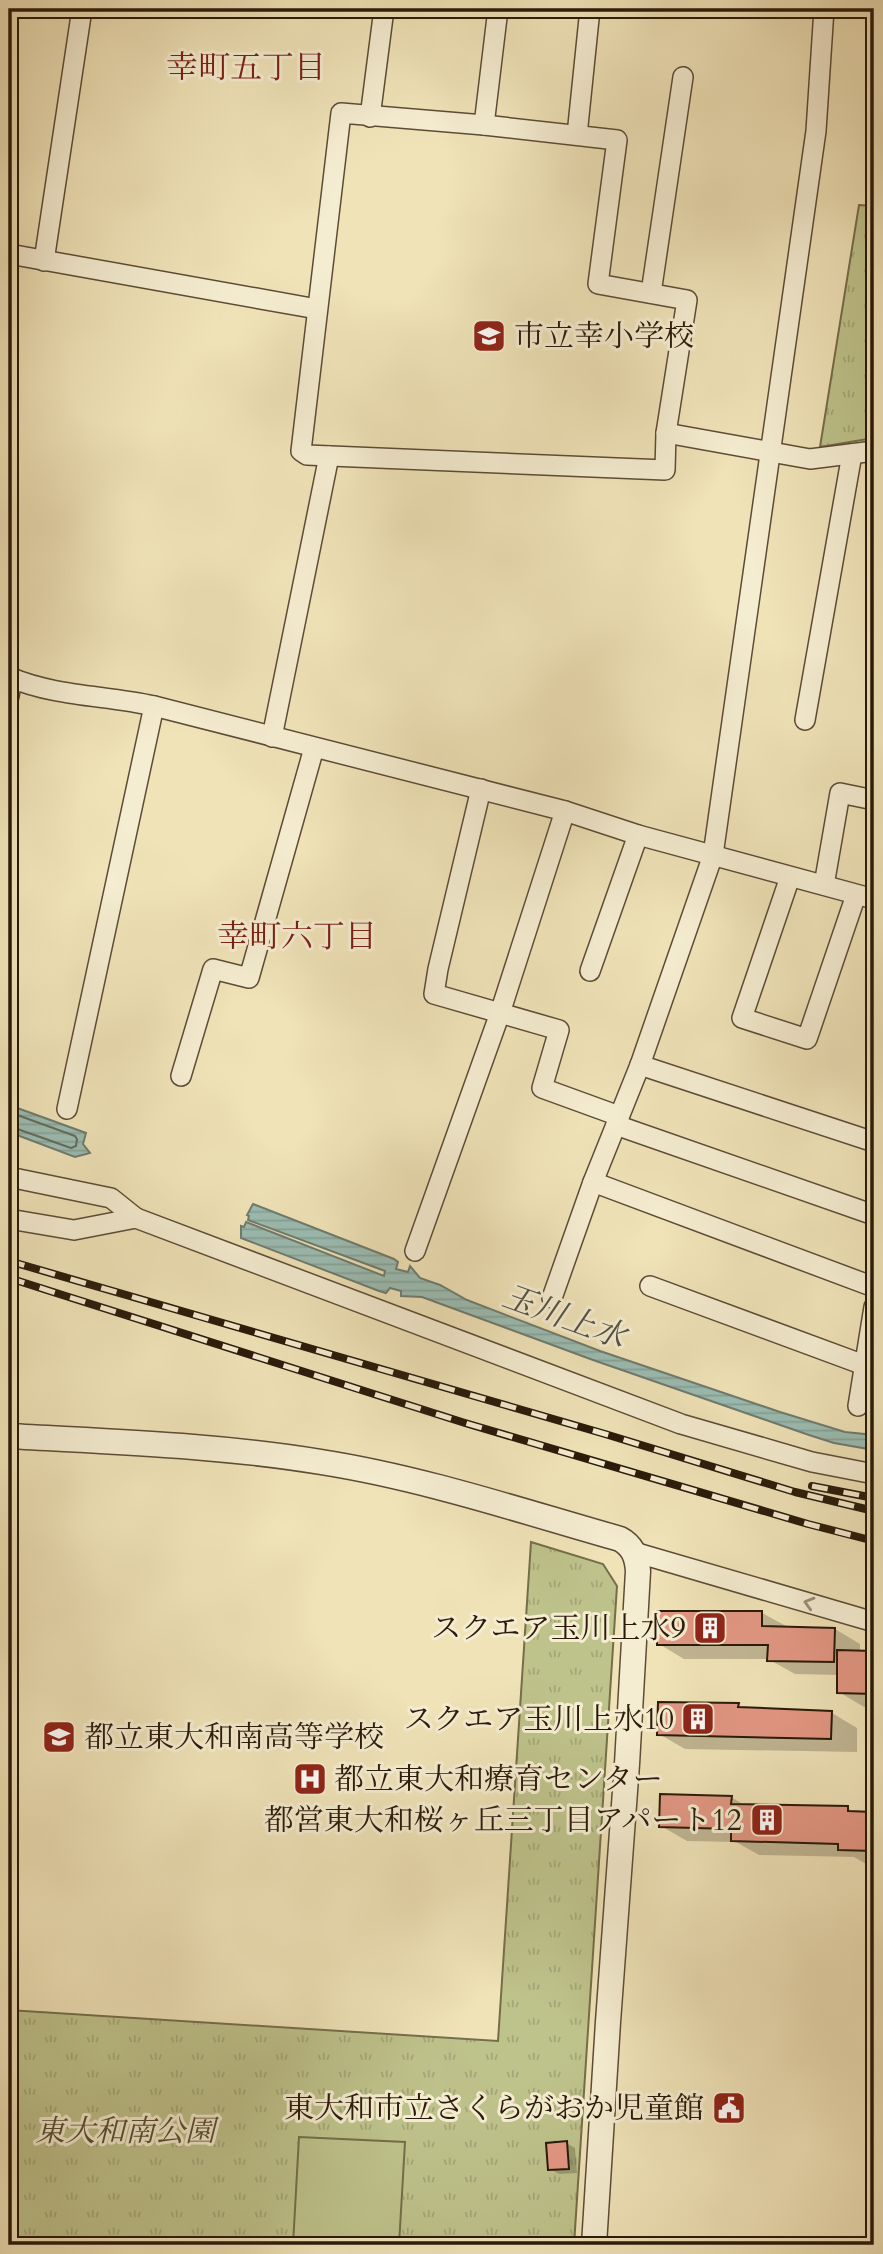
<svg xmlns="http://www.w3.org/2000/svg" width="883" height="2254" font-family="Cardo,'Noto Serif JP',serif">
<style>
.grass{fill:url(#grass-tufts);stroke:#746e4a;stroke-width:2}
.pitch{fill:#bec28b;stroke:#746e4a;stroke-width:2}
.water{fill:url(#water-rules);stroke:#6e7c6f;stroke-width:2}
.shadow{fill:#0003}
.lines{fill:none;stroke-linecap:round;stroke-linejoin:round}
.shore{stroke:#626c5e;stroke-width:2}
.building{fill:#e29783;stroke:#2a1a0a;stroke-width:2}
.minor-casing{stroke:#5c4c36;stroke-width:22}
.tertiary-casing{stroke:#5c4c36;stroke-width:27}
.minor{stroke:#f5edd1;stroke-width:19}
.tertiary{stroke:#f5edd1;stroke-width:24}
.rail-casing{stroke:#2a1a0a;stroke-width:8}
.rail{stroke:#f5edd1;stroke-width:5;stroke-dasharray:16;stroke-linecap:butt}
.oneway{stroke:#9a8e77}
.labels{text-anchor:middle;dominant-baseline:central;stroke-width:6;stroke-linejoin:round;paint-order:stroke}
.poi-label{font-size:30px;fill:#2a1a0a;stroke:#f5edd1;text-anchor:end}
.park-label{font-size:30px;font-style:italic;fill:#564c31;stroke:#f5edd1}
.neighbourhood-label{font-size:32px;fill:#7a1f14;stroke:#f5edd1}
.water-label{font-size:32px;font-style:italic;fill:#525345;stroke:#f5edd1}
</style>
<defs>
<pattern id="grass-tufts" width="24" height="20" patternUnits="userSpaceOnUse" patternTransform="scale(1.75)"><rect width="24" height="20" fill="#bec28b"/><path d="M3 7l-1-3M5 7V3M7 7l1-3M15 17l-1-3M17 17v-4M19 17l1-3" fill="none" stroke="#a3a677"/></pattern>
<pattern id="water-rules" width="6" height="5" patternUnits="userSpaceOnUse" patternTransform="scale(1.75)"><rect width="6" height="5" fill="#9bbdb3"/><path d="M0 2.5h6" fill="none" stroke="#86a299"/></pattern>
</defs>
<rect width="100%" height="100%" fill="#f0e3b8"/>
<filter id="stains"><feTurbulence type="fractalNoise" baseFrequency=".00286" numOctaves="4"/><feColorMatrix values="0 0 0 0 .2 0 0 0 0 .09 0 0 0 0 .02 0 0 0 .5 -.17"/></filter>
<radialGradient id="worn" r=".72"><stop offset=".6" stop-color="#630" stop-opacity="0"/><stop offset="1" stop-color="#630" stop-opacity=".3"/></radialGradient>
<!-- grass -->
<g class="grass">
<polygon points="859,205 874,206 874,438 820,447"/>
<polygon points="531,1542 603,1564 617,1586 574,2245 9,2245 9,2010 498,2041"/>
</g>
<!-- pitch -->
<polygon class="pitch" points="299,2137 405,2142 399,2245 293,2245"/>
<!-- water -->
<g class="water">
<polygon points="9,1105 86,1133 83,1144 90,1153 75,1157 9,1132"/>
<polygon points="253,1204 394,1259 398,1262 396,1269 408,1272 410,1266 420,1278 440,1285 467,1300 600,1351 780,1412 845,1432 874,1435 874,1450 834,1443 809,1435 593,1360 422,1297 401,1296 401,1291 390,1288 386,1293 379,1291 241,1238 241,1226 244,1227 246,1222 384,1276 385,1271 248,1220 249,1216 247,1215"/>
</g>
<!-- shadow -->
<g class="shadow">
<polygon points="762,1613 788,1627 835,1629 860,1644 860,1652 874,1652 874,1707 864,1707 839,1692 839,1675 795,1674 768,1659 684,1659 659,1644"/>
<polygon points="738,1705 746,1709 832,1713 857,1728 857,1752 685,1749 659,1734"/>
<polygon points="731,1797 746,1806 847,1808 856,1813 874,1814 874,1864 866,1864 854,1857 759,1855 736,1842 687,1841 661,1826"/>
<polygon points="566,2143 575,2148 577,2173 559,2174 550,2169"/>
</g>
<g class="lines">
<!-- shore -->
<polyline class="shore" points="9,1112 75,1136 77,1139 76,1146 71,1148 9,1126"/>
</g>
<!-- building -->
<g class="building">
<polygon points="657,1611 762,1611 762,1626 835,1628 834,1662 767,1661 768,1645 657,1645"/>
<polygon points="837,1650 874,1651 874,1694 837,1693"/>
<polygon points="658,1702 739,1703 738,1707 832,1711 831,1739 657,1735"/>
<polygon points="660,1794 732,1796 731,1804 848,1806 848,1811 874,1812 874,1851 838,1850 838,1844 731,1841 731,1829 659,1827"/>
<polygon points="567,2141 569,2169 548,2170 546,2143"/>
</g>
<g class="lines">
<defs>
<g id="minor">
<polygon points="341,113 484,125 617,140 598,284 687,300 666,433 665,470 307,455 301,451"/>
<polyline points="370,117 384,9"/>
<polyline points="484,125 498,9"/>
<polyline points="577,135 590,9"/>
<polyline points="9,254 317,309"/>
<polyline points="44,261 82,9"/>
<polyline points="651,293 683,77"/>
<polyline points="666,433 810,459 874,451"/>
<path d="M9,677c48,20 95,18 145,29l411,105 73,24 236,64"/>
<polyline points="9,696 12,678"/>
<polyline points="805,720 852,454"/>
<polyline points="272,737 329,456"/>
<polyline points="481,789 438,969 434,994 559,1030 542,1088 619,1116"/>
<polyline points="790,877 742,1018 807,1039 856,895"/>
<polyline points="824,885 840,793 874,800"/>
<polyline points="590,971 638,835"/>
<polyline points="640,1065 874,1142"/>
<polyline points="181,1076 213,969 249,978 314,748"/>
<polyline points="67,1109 154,706"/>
<polyline points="616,1125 874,1215"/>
<polyline points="9,1177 111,1198 136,1218"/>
<polyline points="593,1182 874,1287"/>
<polyline points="9,1219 74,1230 136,1218 681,1424 812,1462 874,1474"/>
<polyline points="415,1251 500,1013 565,811"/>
<polyline points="650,1286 864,1365 874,1367"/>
<polyline points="552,1298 593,1182 640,1065 713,855 816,131 824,9"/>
<polyline points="858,1406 874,1307"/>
<polyline points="634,1552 874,1622"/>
</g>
<path id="tertiary" d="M9,1436c104,6 209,9 312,26 102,16 200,49 299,77 13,7 17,18 18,32l-11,193 -19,258 -14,223"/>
</defs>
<!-- minor casing -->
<use href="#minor" class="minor-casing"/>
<!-- tertiary casing -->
<use href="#tertiary" class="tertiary-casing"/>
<!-- minor -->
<use href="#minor" class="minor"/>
<!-- tertiary -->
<use href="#tertiary" class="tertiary"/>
<defs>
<g id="rail">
<polyline points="9,1261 605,1434 795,1492 874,1511"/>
<polyline points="9,1278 465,1423 808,1524 874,1541"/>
<polyline points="812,1486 874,1498"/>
</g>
</defs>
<!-- rail casing -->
<use href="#rail" class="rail-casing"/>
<!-- rail -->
<use href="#rail" class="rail"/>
</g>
<!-- one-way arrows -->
<defs><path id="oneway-chevron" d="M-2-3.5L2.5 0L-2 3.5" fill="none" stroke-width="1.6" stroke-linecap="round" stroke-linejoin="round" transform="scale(1.75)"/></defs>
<use class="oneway" href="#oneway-chevron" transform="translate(809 1603) rotate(-164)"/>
<!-- icons -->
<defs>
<symbol id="school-square" viewBox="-11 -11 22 22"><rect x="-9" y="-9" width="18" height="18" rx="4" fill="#8f2418" stroke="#f5edd1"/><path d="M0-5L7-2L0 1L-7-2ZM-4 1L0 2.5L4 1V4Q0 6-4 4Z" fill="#fff"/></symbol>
<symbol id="building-square" viewBox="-11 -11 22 22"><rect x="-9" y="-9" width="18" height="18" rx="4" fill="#8f2418" stroke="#f5edd1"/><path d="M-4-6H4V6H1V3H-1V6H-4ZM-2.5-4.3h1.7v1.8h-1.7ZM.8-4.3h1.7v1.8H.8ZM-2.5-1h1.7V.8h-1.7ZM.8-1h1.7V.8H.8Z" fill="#fff"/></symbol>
<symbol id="hospital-square" viewBox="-11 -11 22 22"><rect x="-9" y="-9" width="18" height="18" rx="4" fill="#8f2418" stroke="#f5edd1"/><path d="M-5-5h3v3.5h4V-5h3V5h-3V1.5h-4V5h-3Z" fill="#fff"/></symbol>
<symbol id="civic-square" viewBox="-11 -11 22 22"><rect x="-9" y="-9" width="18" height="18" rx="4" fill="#8f2418" stroke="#f5edd1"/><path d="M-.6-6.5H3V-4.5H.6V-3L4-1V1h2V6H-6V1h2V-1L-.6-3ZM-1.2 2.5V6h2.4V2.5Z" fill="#fff"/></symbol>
</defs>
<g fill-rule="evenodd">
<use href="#school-square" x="470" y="317" width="38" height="38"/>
<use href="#building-square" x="691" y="1609" width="38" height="38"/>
<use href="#building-square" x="679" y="1700" width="38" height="38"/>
<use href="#school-square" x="40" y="1718" width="38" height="38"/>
<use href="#hospital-square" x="291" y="1760" width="38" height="38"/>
<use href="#building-square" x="748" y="1801" width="38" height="38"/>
<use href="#civic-square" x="710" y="2089" width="38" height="38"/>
</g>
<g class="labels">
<!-- poi labels -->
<g class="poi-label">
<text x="514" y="336" text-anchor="start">市立幸小学校</text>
<text x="686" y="1628">スクエア玉川上水9</text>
<text x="674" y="1719">スクエア玉川上水10</text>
<text x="84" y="1737" text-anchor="start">都立東大和南高等学校</text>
<text x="334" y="1779" text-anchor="start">都立東大和療育センター</text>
<text x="742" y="1820">都営東大和桜ヶ丘三丁目アパート12</text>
<text x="704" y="2108">東大和市立さくらがおか児童館</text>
</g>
<!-- park labels -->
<g class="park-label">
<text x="125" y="2131">東大和南公園</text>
</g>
<!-- neighbourhood labels -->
<g class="neighbourhood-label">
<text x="246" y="68">幸町五丁目</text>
<text x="297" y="937">幸町六丁目</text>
</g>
<!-- water labels -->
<g class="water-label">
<text transform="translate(564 1317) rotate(20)">玉川上水</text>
</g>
</g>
<!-- margin -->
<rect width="883" height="2254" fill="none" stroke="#f0e3b8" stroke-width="35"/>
<rect x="10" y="10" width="862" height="2233" fill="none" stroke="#2a1a0a" stroke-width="3.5"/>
<rect x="18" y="18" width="848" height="2219" fill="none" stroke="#2a1a0a" stroke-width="2"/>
<rect width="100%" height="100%" filter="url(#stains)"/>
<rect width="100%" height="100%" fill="url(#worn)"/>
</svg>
